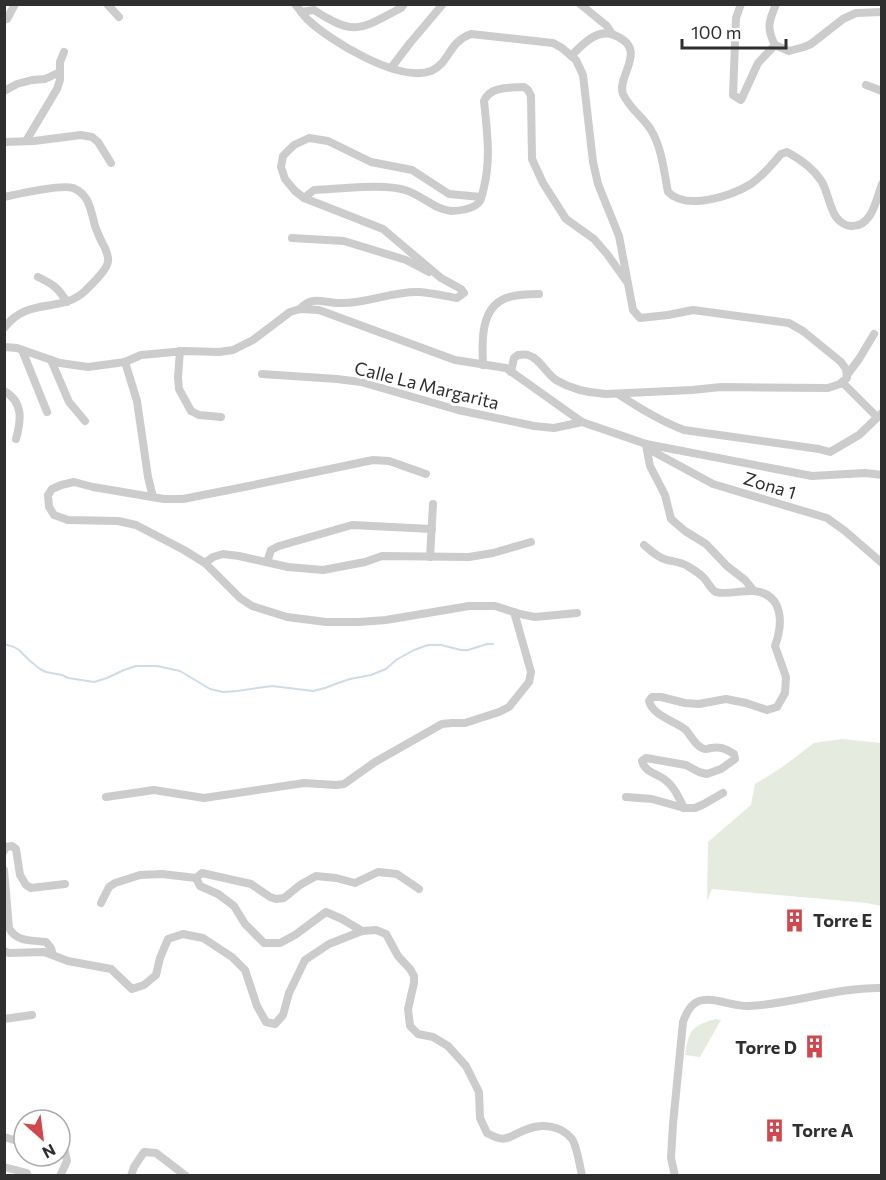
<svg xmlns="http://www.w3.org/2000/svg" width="886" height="1180" font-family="Commissioner,sans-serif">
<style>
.green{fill:#e5ebdf}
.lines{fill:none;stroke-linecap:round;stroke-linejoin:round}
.stream{stroke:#cddde8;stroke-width:2}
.minor{stroke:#ccc;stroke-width:8}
.labels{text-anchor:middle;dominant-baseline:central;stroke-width:6;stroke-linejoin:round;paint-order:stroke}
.street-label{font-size:18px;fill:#2f2f2f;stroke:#fff}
.poi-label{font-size:18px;font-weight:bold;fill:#2f2f2f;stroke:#fff;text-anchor:start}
</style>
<rect width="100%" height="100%" fill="#fff"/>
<!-- green -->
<g class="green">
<polygon points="842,739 881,743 881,906 867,903 712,889 707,901 708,842 751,805 755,784 781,768 814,743"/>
<path d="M716,1019l5,1 -21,37 -15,-2c4,-25 6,-29 31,-36z"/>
</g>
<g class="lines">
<!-- stream -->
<polyline class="stream" points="4,644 14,647 19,650 29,660 40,669 46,672 62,675 68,678 94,682 107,678 124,670 136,666 157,666 180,671 210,689 223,692 237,691 272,686 313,691 325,688 338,683 350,679 371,675 386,669 396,660 414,650 428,645 441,645 461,650 468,650 487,644 493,644"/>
<!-- minor -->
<g class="minor">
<polyline points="107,4 119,17"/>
<path d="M295,4c4,5 8,11 12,15 23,22 92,64 124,52 19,-8 17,-29 40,-37l82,9 9,5 14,12 7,15 10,87 5,22 21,52 14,74 7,8 28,-3 25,-5 96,13 14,8 38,31 5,7 1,9 -7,6 -12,4 -107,-1 -29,3 -86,4c-17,-1 -35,-5 -50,-14 -10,-7 -17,-22 -28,-25 -3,-1 -7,0 -10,0l-4,3 -3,14"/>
<polyline points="580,4 607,26 612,34"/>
<polyline points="741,4 736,18 733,95 741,100 758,63 775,45"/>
<path d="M776,4c-7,17 -10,24 -1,41l14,6 15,-4 7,-3 32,-25 13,-6 26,-1"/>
<path d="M301,12l13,-2c41,27 47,19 87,-2l3,-4"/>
<polyline points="4,20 7,19 15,4"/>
<path d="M571,56c11,-11 26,-28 43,-21 36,14 2,41 9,59 6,14 20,23 28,36 11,18 13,42 17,62 19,19 63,4 83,-8 11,-8 21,-19 30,-30l6,-2c13,7 27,17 35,30 6,11 7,24 14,35 3,4 9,9 15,9 21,1 25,-26 31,-42"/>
<polyline points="391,68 410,43 443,4"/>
<polyline points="866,85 882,91"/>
<polyline points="4,91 17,84 32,80 45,79 60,72"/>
<polyline points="26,141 57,89 60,80 60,62 64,52"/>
<polyline points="4,142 34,141 81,135 92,137 98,142 111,163"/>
<path d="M4,197c14,-3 57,-13 69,-9 5,2 11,7 14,12 4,8 6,18 8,26 3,8 6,15 10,22 1,3 4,9 3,13 0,8 -16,23 -22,29 -25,25 -57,5 -82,38"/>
<path d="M304,198l10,-8c24,-1 70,-7 91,0 17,5 28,19 46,21 8,0 24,-2 29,-10 2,-4 3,-10 4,-14 7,-28 3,-57 0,-86 6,-15 25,-13 40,-14l4,3 3,6 1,63 11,24 23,36 28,20 13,15 20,28"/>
<polyline points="292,238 344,241 406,260 429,272"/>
<path d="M38,277c15,7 20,11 29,25"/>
<path d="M300,309c13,-14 23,-6 40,-6 26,1 52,-12 79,-11 13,1 26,4 38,6l7,-5 -3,-4 -20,-11 -58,-49 -79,-31 -9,-7 -10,-12 -4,-12 2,-11 11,-11 15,-7 19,3 43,21 41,8 37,24 32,3"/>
<polyline points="4,347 17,348 60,363 88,367 125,362 141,355 185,351 219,352 233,350 253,340 290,312 300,309 319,310 455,360 506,368 582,422 646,444 812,476 865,473 882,475"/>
<polyline points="22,350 47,412"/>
<polyline points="180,351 178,377 179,389 191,411 199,415 221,417"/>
<polyline points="51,360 69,402 85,421"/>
<polyline points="125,362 137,401 148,477 153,497"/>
<path d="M483,365c-1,-23 -3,-57 23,-67 11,-4 22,-4 33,-4"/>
<polyline points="262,374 337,379 361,382 458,410 534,426 554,428 582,422"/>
<polyline points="847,375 859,359 874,334"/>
<polyline points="842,382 877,417"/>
<path d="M4,391c20,11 17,30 12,48"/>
<path d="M618,394c21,14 42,27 66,36l135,19 11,3 29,-17 23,-22"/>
<polyline points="646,444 654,452 713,484 827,518 845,531 882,563"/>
<polyline points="646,445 650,466 665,495 671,519 685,531 706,544 727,566 745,580 754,591"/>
<polyline points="426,474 389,461 373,460 249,486 183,499 164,499 93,487 74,482 61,485 52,489 48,495 49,507 54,515 68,520 118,521 136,525 184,550 205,563 240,598 252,606 287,617 326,622 359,622 386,620 469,606 495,606 520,614 535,617 577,613"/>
<path d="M644,545c7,6 14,13 23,15 9,2 15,2 22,7 5,3 11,7 15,11 4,4 7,12 12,14 8,3 28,-2 38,-1 30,3 29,33 21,55l11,31 -1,16 -8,14 -10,3 -21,-7 -20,-4 -27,5 -14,-1 -24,-6h-9l-3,4c4,15 26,20 37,29 5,6 9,15 16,18 5,2 4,1 9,0 9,-2 15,1 23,6l1,5 -14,10 -14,5 -8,-2 -13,-7 -40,-7 -4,3c3,11 13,12 22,18 10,7 15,19 20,29"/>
<polyline points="430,557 433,504"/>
<polyline points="267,562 271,550 279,546 352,525 432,529"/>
<polyline points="205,563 213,557 223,554 239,556 288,567 323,570 365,562 382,556 469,557 493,553 531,542"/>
<polyline points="106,797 154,790 204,798 304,783 336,785 344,784 375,762 442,724 452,723 465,723 499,712 509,707 529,682 531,672 514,612"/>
<polyline points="626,797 652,799 684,808 695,808 704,804 723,793"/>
<polyline points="4,851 6,847 12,846 16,849 20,875 26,885 31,888 65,884"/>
<path d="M4,870l5,58c7,14 23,12 37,14l5,6 2,7"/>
<polyline points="101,903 109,887 115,883 140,875 162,874 196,878"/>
<polyline points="362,931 342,919 326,912 295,935 280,943 264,943 245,924 234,906 218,894 200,886 196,878 202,873 251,884 270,897 276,899 284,898 300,885 316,876 336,878 355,883 378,872 397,874 419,889"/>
<path d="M4,951l5,2 35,-1 24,9 43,8 21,20 12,-4 12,-10 4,-17 8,-19 15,-5 20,4 29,19 13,13 12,36 9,16 9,2 8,-9 6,-22 16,-33 24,-16 33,-13 14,-1 10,4 12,22 12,13 4,7v7l-6,26 2,17 8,8 15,3 15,9 18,20 13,26 1,26 7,15c20,11 20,4 38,-3 16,-7 36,-5 47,9 5,8 8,27 10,37"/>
<polyline points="4,1019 32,1015"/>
<polyline points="4,1137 24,1143"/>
<polyline points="4,1167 27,1173 28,1176"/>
<polyline points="60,1176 67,1161 64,1147 60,1145"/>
<polyline points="131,1176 134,1167 144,1152 156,1153 186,1176"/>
<path d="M675,1176l-4,-18 2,-34 10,-102c3,-9 7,-18 16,-21 14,-5 34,6 50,5 45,-2 88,-19 133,-18"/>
</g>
</g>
<!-- icons -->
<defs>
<symbol id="building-bare" viewBox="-9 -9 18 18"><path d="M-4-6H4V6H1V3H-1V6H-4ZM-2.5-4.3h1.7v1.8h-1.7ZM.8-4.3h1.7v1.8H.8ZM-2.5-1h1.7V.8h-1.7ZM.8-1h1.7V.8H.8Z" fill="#d2464c" stroke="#fff" stroke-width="2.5" paint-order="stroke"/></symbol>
</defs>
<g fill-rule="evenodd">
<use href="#building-bare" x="778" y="904" width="33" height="33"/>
<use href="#building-bare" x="798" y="1030" width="33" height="33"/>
<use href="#building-bare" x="758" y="1114" width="33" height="33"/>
</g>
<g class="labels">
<!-- street labels -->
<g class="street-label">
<text transform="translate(427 385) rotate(14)">Calle La Margarita</text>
<text transform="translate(770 485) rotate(17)">Zona 1</text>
</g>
<!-- poi labels -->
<g class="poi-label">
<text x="813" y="920">Torre E</text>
<text x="797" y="1047" text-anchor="end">Torre D</text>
<text x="792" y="1130">Torre A</text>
</g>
</g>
<!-- border -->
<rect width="886" height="1180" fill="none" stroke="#2f2f2f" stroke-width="12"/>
<!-- north arrow -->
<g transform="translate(42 1138) rotate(152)"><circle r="28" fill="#ffffff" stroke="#acacac" stroke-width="1.5"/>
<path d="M0-4.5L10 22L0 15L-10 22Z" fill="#d2464c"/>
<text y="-9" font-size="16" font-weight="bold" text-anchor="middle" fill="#2f2f2f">N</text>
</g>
<!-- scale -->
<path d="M682 39v9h104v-9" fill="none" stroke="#2f2f2f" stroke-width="3"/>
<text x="691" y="39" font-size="18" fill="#2f2f2f" stroke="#ffffff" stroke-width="4.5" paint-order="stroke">100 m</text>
</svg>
